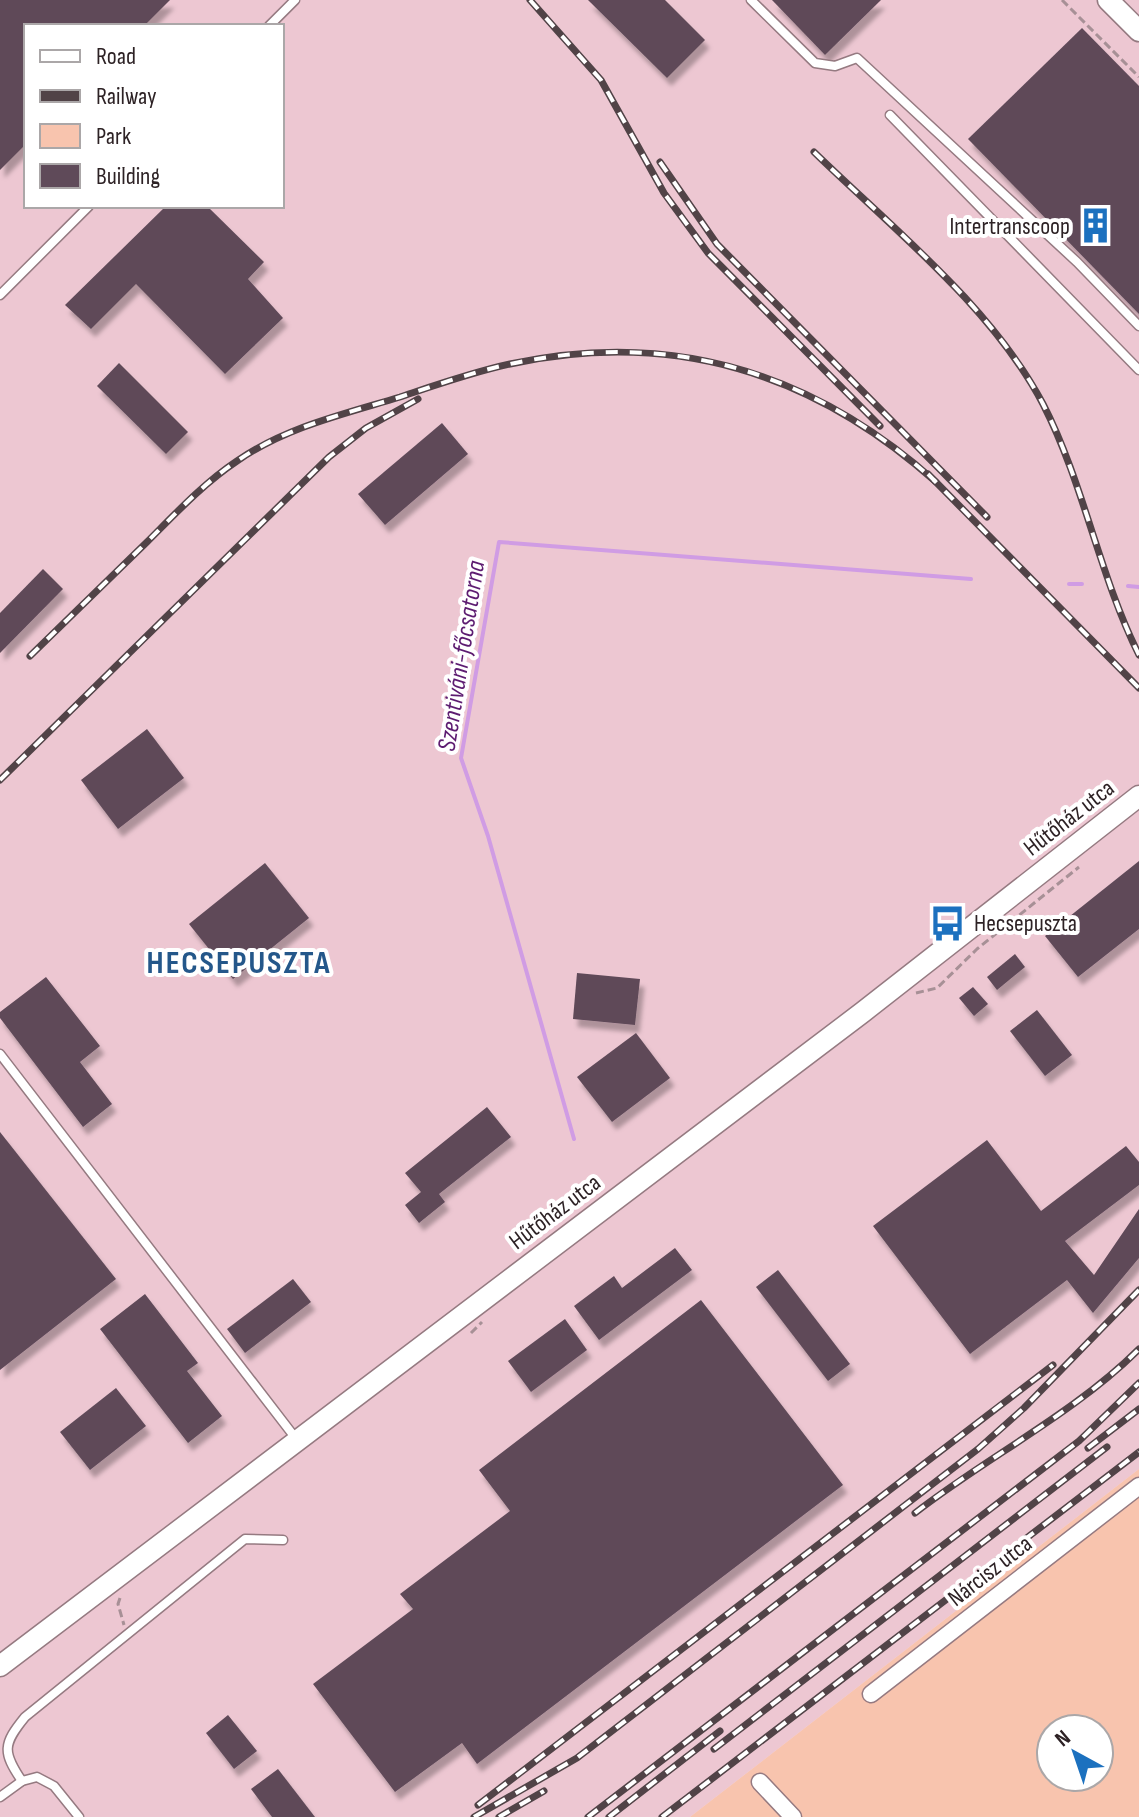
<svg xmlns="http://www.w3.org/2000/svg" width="1139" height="1817" font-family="'Sofia Sans Condensed',sans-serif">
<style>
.built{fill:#edc7d2;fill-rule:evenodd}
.green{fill:#f8c4ae;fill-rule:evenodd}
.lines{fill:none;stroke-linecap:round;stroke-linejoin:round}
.stream{stroke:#d09ce4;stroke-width:4}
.building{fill:#5f4a59;filter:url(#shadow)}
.service-casing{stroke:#957a81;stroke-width:11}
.minor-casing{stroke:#957a81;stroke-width:19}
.tertiary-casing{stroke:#957a81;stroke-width:23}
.path{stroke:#a79096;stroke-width:3;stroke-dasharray:8 4;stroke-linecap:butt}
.service{stroke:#fff;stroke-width:8}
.minor{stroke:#fff;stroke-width:16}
.tertiary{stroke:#fff;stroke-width:20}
.rail-casing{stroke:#514347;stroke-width:7}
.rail{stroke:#fff;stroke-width:4;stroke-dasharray:12;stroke-linecap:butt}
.labels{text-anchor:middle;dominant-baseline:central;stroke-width:8;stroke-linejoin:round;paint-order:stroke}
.poi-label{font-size:24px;fill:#2d2225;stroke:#fff;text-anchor:end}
.street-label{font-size:24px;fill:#2d2225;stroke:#fff}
.water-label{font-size:26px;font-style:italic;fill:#5d1c71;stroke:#fff}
.district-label{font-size:32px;font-weight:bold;letter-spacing:2px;fill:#24578a;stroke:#fff}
</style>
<defs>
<filter id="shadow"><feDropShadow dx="4.5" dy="8" stdDeviation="2" flood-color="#0004"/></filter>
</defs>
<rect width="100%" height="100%" fill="#f7d8e0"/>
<!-- built -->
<path class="built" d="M0,0h1139v1469l-449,348h-690zM26,26h256v180h-256z"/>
<!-- green -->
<path class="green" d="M1139,1469v348h-449zM1051,1729h48v48h-48z"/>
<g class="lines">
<!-- stream -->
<g class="stream">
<polyline points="1069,584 1082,584"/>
<polyline points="1128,586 1139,587"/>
<polyline points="574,1139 488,836 461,758 499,542 971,579"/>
</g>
</g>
<!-- building -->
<g class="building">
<polygon points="0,0 170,0 144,26 26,26 26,144 0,170"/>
<polygon points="588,0 665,0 705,40 667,78"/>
<polygon points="772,0 881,0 825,55"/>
<polygon points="1082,28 1139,86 1139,314 968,139"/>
<polygon points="166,206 207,206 264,262 248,279 283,318 225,374 136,284 91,329 65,305"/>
<polygon points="119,363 188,432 166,454 97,386"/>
<polygon points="442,423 468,454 385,525 358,494"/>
<polygon points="43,569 63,589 0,653 0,613"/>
<polygon points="147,729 184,778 118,829 81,780"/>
<polygon points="1139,861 1139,929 1078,977 1045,936"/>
<polygon points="265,863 309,918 233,979 189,924"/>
<polygon points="1015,954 1025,967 997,990 987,977"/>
<polygon points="577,973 640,979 635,1025 573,1019"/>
<polygon points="46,977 100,1046 80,1062 112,1104 83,1127 0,1018 0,1012"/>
<polygon points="973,987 988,1004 974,1016 959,998"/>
<polygon points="1037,1010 1072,1055 1045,1076 1010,1031"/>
<polygon points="636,1033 670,1078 612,1122 577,1077"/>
<polygon points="487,1107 511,1137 439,1194 445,1202 419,1223 405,1205 421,1192 405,1173"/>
<polygon points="0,1132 116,1279 0,1370"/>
<polygon points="987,1140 1041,1211 1126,1146 1139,1162 1139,1185 1065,1241 1094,1275 1139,1209 1139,1258 1093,1313 1067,1280 970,1354 873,1226"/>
<polygon points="675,1248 692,1270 599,1340 574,1306 614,1276 622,1288"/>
<polygon points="778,1270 850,1364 828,1381 756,1287"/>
<polygon points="293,1279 311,1302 245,1353 227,1329"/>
<polygon points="145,1294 198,1363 187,1371 222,1416 188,1443 100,1329"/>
<polygon points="701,1300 843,1485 477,1764 462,1743 395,1792 313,1684 413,1609 400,1594 510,1511 479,1470"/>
<polygon points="565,1319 587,1350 531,1392 508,1361"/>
<polygon points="116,1388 146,1426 90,1470 60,1432"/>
<polygon points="228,1715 257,1751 234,1769 206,1733"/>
<polygon points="278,1769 315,1817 272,1817 251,1789"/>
</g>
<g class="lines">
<defs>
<g id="service">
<polyline points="751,0 815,63 835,66 857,58 1077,262 1139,326"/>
<polyline points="269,26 295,0"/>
<polyline points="890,115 1139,370"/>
<polyline points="0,295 89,206"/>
<polyline points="0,1054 297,1440"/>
<path d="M22,1781c-20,-29 -19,-37 3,-64l220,-178 38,1"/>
<polyline points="0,1797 22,1781 37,1777 54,1786 79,1817"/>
</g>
<g id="minor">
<polyline points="871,1694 1139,1486"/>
<polyline points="760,1782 793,1817"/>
</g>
<g id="tertiary">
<polyline points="1108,0 1139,31"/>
<polyline points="0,1666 863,1012 1139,796"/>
</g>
</defs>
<!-- service casing -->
<use href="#service" class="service-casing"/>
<!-- minor casing -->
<use href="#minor" class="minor-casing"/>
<!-- tertiary casing -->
<use href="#tertiary" class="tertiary-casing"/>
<!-- path -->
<g class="path">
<polyline points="1062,0 1139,77"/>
<polyline points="916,993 937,988 977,949 1079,867"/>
<polyline points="471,1333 482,1322"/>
<polyline points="120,1598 118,1604 124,1625"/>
</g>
<!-- service -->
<use href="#service" class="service"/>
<!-- minor -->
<use href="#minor" class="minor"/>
<!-- tertiary -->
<use href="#tertiary" class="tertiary"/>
<defs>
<g id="rail">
<polyline points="530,0 601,80 664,193 708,253 880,426"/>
<path d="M814,152c78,76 178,155 229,252 41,80 56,171 96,251"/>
<polyline points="660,162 717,244 987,517"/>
<polyline points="928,474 1139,688"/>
<path d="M30,656c39,-38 78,-76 117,-114 29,-29 57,-59 90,-81 49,-34 107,-47 163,-64 36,-12 73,-25 110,-33 163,-35 303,8 426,118"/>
<polyline points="0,780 329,457 366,428 418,399"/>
<polyline points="1088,1448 1139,1409"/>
<path d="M915,1513c72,-56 160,-100 224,-164"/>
<polyline points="714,1749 1107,1447"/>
<polyline points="478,1805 1053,1365"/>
<polyline points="474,1817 577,1758 978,1449 1024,1408 1139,1290"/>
<polyline points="499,1817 544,1791"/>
<polyline points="588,1817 1079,1441 1139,1383"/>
<polyline points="609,1817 720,1731"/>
<polyline points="662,1817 1139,1452"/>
</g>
</defs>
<!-- rail casing -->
<use href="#rail" class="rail-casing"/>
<!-- rail -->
<use href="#rail" class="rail"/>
</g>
<!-- icons -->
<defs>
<symbol id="building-bare" viewBox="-9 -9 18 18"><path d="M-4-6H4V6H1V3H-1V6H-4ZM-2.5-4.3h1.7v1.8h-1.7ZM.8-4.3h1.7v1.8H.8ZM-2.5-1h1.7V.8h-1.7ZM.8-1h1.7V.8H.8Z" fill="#1c71bf" stroke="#fff" stroke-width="2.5" paint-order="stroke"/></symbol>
<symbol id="bus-bare" viewBox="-9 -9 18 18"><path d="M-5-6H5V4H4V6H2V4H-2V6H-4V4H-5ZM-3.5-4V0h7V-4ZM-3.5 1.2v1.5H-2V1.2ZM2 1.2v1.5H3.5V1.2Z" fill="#1c71bf" stroke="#fff" stroke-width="2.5" paint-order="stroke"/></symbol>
</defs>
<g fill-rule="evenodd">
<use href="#building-bare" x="1070" y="200" width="51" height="51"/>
<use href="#bus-bare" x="922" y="898" width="51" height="51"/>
</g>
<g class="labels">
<!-- poi labels -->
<g class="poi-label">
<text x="1070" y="226">Intertranscoop</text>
<text x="974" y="923" text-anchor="start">Hecsepuszta</text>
</g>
<!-- street labels -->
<g class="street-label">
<text transform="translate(1069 818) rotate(-38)">Hűtőház utca</text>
<text transform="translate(555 1212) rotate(-37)">Hűtőház utca</text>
<text transform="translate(990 1571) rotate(-38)">Nárcisz utca</text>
</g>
<!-- water labels -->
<g class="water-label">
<text transform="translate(462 656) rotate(-81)">Szentiváni-főcsatorna</text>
</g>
<!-- district labels -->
<g class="district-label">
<text x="239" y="963">HECSEPUSZTA</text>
</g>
</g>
<!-- legend -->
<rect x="24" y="24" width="260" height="184" fill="#ffffff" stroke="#aba7a8" stroke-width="2"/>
<rect x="40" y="50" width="40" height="12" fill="#ffffff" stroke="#aba7a8" stroke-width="2"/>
<text x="96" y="64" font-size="24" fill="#2d2225">Road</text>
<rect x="40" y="90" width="40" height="12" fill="#514347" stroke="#aba7a8" stroke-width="2"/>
<text x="96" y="104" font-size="24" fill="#2d2225">Railway</text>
<rect x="40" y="124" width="40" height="24" fill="#f8c4ae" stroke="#aba7a8" stroke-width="2"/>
<text x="96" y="144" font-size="24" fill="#2d2225">Park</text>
<rect x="40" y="164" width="40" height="24" fill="#5f4a59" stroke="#aba7a8" stroke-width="2"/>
<text x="96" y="184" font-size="24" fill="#2d2225">Building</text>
<!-- north arrow -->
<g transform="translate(1075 1753) rotate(320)"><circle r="38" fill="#ffffff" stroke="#aba7a8" stroke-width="2"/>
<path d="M0-6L14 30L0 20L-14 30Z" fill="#1c71bf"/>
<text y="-12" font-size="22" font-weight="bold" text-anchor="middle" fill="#2d2225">N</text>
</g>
</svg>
